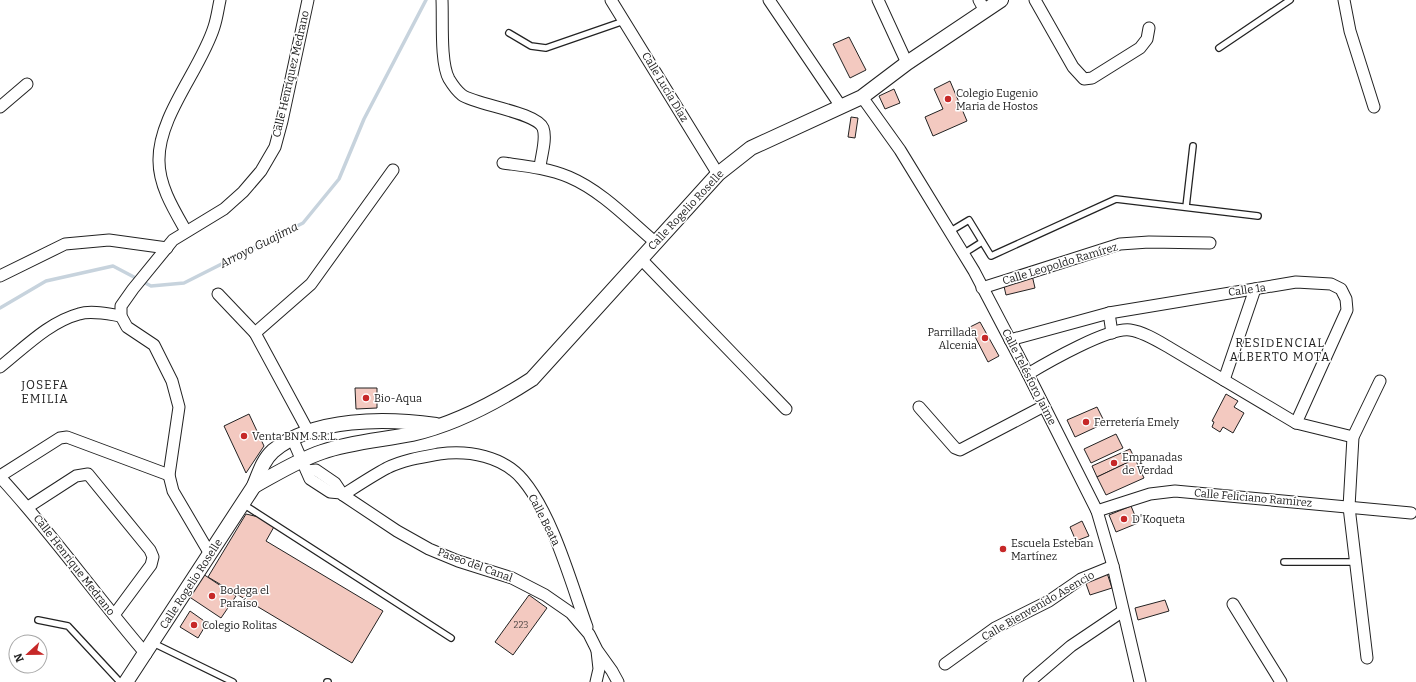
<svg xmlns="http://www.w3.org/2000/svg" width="1416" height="682" font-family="Bitter,serif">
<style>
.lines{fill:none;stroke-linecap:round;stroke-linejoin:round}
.stream{stroke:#c7d3dd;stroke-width:3.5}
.building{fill:#f3c9c0;stroke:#222}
.service-casing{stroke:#222;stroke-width:8}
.minor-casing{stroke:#222;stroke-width:13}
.tertiary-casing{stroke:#222;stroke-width:16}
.service{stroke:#fff;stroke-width:5.5}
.minor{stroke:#fff;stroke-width:11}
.tertiary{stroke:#fff;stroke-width:14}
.poi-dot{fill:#c62828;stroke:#fff;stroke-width:1.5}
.labels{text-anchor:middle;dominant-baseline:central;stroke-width:3;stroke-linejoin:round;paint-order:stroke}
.number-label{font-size:9px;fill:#564c4a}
.street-label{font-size:11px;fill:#222;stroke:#fff}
.poi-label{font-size:11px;fill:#222;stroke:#fff;text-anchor:start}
.water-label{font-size:12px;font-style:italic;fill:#222;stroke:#fff}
.neighbourhood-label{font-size:12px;letter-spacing:1px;fill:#222;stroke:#fff}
</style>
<rect width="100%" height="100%" fill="#fff"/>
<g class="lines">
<!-- stream -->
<polyline class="stream" points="0,308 46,281 113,266 151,286 184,283 303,223 339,179 364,119 426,0"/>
</g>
<!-- building -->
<g class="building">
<polygon points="849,37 866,70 850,78 833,44"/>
<polygon points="950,81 967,121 933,136 925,117 943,109 934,89"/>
<polygon points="894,89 900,103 885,109 879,96"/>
<polygon points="851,117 858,118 855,138 848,137"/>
<polygon points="1032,275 1035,288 1006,295 1003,282"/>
<polygon points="980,322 999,356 988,362 970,327"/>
<polygon points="355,388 377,388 377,408 356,409"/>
<polygon points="1226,394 1238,401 1234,407 1244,413 1233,433 1223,427 1220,432 1212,427 1214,422 1212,421"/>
<polygon points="1097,407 1105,423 1075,437 1067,420"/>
<polygon points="249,414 264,446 246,473 224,426"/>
<polygon points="1116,434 1123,448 1091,463 1084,449"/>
<polygon points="1130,449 1135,459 1097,477 1092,466"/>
<polygon points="1135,459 1144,478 1106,495 1097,477"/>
<polygon points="1131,506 1138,523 1116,532 1109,515"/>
<polygon points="246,514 263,518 275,525 266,541 383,611 352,663 208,577"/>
<polygon points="1082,521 1089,536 1076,541 1070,527"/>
<polygon points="1106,570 1112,588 1090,595 1084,578"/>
<polygon points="203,574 236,596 221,618 188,596"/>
<polygon points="529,595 547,608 513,655 495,642"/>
<polygon points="1165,600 1169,611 1138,620 1135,608"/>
<polygon points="190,611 207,623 198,638 180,627"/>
</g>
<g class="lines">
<defs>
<g id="service">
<polyline points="509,33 531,46 546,48 624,21"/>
<polyline points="1219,48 1290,0"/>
<polyline points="1186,207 1193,146"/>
<polyline points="949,232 969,220 991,256 1116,199 1258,216"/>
<polyline points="963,254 982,242"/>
<polyline points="243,504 451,638"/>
<polyline points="1284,562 1356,562"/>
<polyline points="38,620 68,626 120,682"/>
<polyline points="153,643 233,682"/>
<polyline points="327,682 328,682"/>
</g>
<g id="minor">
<path d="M442,0c1,19 -2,63 7,79 3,5 8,12 13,16 14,10 74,17 81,33 4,11 -2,28 -3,39"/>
<polyline points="611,0 718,174"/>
<polyline points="769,0 840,105"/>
<polyline points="878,0 907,63"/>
<polyline points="979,0 985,11"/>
<polyline points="1035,0 1073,67 1084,79 1092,78 1140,48 1147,39 1149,28"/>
<polyline points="1344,0 1350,31 1374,107"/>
<polyline points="862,97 900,150 974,271 1028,374 1097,511 1113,566 1140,682"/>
<polyline points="0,107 27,84"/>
<path d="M503,163c22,3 45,5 66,14 33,14 60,43 86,65"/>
<path d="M186,231c-12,-21 -27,-45 -27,-70 -1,-45 42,-92 55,-134 3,-9 4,-18 6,-27"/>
<polyline points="641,259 786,409"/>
<polyline points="0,276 65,244 109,240 167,248"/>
<polyline points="982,288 1120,244 1149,242 1210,243"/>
<polyline points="218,294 255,333"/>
<polyline points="1109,313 1112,333"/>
<polyline points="1010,340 1109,313 1296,282 1331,284 1341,289 1346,299 1347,310 1296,423"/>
<path d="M0,367c24,-19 49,-45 79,-53 12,-4 29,0 42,2"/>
<path d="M1028,374c20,-12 81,-47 102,-44 14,2 28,11 40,18l126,75 57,14"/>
<polyline points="1224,380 1255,289"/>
<polyline points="919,407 955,448 960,450 1044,406"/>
<polyline points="308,431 255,333 311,284 393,170"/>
<polyline points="292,438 310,479 330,492 341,493"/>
<polyline points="307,471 316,470 335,483 343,495 397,531 429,549 458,561 512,578 545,595 571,613 589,634 597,650 612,671 618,682"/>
<polyline points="0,476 60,438 67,437 169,475"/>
<path d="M0,477c52,56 96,119 146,177"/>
<path d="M343,495c14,-9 29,-19 44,-27 16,-8 35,-11 52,-14 30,-4 64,2 84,26 30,36 48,103 64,147"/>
<polyline points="28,507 76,476 88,474 150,550 153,557 151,565 114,615"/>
<polyline points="1097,511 1150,494 1175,491 1411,513"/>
<polyline points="210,554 173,491 169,475 179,407 172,381 154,345 127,327 121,316 121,306 133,289 173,240 224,209 243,192 261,171 275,147 282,121 308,0"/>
<polyline points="1233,604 1281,682"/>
<polyline points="1367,658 1349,507 1353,437 1380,381"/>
<polyline points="945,664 995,628 1049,601 1081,579 1113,566"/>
<polyline points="596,682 599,669 597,651"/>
<polyline points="1029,682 1071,646 1123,611"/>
</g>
<g id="tertiary">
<path d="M254,486c22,-12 44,-26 68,-34 28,-10 60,-12 90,-18 44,-10 83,-31 120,-55l186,-205 33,-26 111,-51 45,-34 94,-63"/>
<path d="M126,682l128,-196c5,-12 9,-26 19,-35 41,-34 113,-33 163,-26"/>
</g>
</defs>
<!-- service casing -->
<use href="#service" class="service-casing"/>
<!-- minor casing -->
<use href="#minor" class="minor-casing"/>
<!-- tertiary casing -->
<use href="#tertiary" class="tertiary-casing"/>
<!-- service -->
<use href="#service" class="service"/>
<!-- minor -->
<use href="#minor" class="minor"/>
<!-- tertiary -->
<use href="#tertiary" class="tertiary"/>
</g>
<!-- markers -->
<g class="poi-dot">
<circle cx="948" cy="99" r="4"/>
<circle cx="985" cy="338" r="4"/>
<circle cx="366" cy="398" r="4"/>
<circle cx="1086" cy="422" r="4"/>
<circle cx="244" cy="436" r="4"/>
<circle cx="1114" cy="463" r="4"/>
<circle cx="1124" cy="519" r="4"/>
<circle cx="1003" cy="549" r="4"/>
<circle cx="212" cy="596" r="4"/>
<circle cx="194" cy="625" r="4"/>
</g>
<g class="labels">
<!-- number labels -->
<g class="number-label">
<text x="521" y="625">223</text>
</g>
<!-- street labels -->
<g class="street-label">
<text transform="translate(291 74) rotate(-77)">Calle Henríquez Medrano</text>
<text transform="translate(665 87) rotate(59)">Calle Lucía Díaz</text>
<text transform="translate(686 210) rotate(-47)">Calle Rogelio Roselle</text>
<text transform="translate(1060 264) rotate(-17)">Calle Leopoldo Ramírez</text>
<text transform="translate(1247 290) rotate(-8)">Calle 1a</text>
<text transform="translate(1029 377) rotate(63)">Calle Telésforo Jaime</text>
<text transform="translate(1253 498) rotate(5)">Calle Feliciano Ramírez</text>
<text transform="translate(544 520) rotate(63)">Calle Beata</text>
<text transform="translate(74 565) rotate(52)">Calle Henrique Medrano</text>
<text transform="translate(475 565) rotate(20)">Paseo del Canal</text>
<text transform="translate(191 584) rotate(-57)">Calle Rogelio Roselle</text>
<text transform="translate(1038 606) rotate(-30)">Calle Bienvenido Asencio</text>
</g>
<!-- poi labels -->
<g class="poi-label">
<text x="956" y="93">Colegio Eugenio<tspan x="956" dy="13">Maria de Hostos</tspan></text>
<text x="977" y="332" text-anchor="end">Parrillada<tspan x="977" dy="13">Alcenia</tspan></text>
<text x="374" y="398">Bio-Aqua</text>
<text x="1094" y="422">Ferretería Emely</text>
<text x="252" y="436">Venta BNM S.R.L.</text>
<text x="1122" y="457">Empanadas<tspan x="1122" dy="13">de Verdad</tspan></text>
<text x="1132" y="519">D'Koqueta</text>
<text x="1011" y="543">Escuela Esteban<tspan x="1011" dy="13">Martínez</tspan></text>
<text x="220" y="590">Bodega el<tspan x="220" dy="13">Paraíso</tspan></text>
<text x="202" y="625">Colegio Rolitas</text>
</g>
<!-- water labels -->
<g class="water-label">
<text transform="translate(259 245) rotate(-27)">Arroyo Guajima</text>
</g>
<!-- neighbourhood labels -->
<g class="neighbourhood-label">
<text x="1280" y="343">RESIDENCIAL<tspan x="1280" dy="14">ALBERTO MOTA</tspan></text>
<text x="45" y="385">JOSEFA<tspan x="45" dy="14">EMILIA</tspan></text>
</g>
</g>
<!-- north arrow -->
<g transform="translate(28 654) rotate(248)"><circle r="19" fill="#ffffff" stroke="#a7a7a7"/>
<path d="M0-3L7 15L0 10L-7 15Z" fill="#c62828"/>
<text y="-6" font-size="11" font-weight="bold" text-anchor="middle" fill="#222222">N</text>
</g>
</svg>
